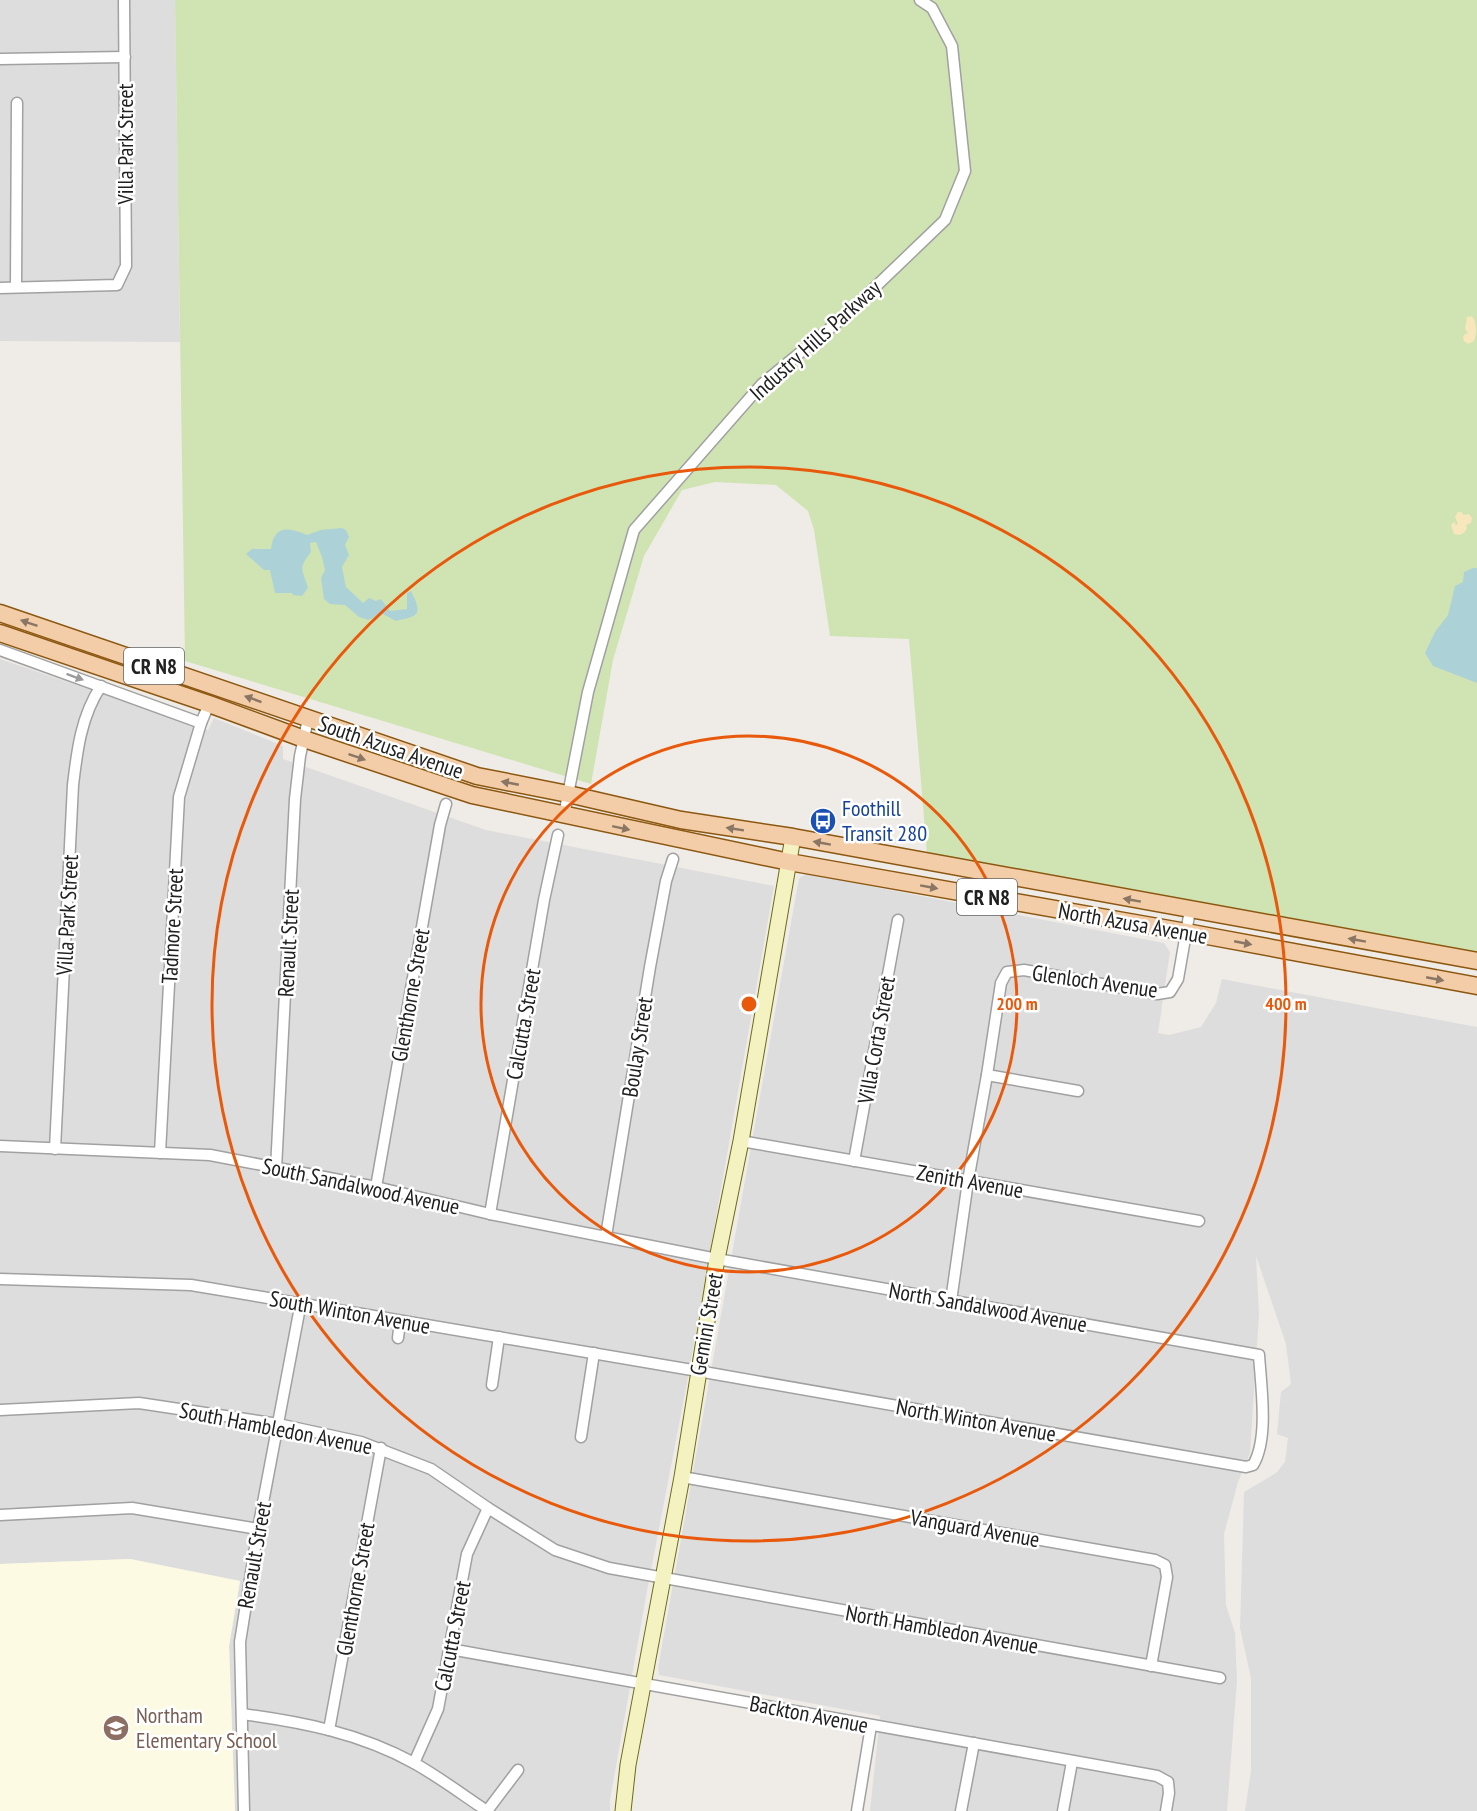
<svg xmlns="http://www.w3.org/2000/svg" width="1477" height="1811" font-family="'PT Sans Narrow',sans-serif">
<style>
.residential{fill:#dedddd}
.education{fill:#fcfae3}
.grass{fill:#cfe4b2}
.sand{fill:#f8e6bc}
.water{fill:#acd2d8}
.lines{fill:none;stroke-linecap:round;stroke-linejoin:round}
.street-casing{stroke:#a1a1a1;stroke-width:13}
.secondary-casing{stroke:#6c6d10;stroke-width:17}
.primary-casing{stroke:#8c570f;stroke-width:19}
.street{stroke:#fff;stroke-width:10}
.secondary{stroke:#f4f2c1;stroke-width:15}
.primary{stroke:#f3cca8;stroke-width:16}
.oneway{fill:#8a7664}
.oneway2{fill:#9b9b9b}
.ring{fill:none;stroke:#e8590c;stroke-width:3}
.labels{text-anchor:middle;dominant-baseline:central;stroke-width:5;stroke-linejoin:round;paint-order:stroke}
.shield{fill:#fff;stroke:#636363;stroke-width:1.5}
.shield-label{font-size:21px;font-weight:bold;fill:#202020}
.street-label{font-size:22px;fill:#202020;stroke:#fff}
.transit-label{font-size:22px;fill:#164399;stroke:#fff;text-anchor:start}
.education-label{font-size:22px;fill:#785e54;stroke:#fff;text-anchor:start}
.centre{fill:#e8590c;stroke:#fff;stroke-width:3}
.ring-label{font-size:18px;text-anchor:middle;font-weight:bold;fill:#e8590c;stroke:#fff;stroke-width:5;stroke-linejoin:round;paint-order:stroke}
</style>
<rect width="100%" height="100%" fill="#efece7"/>
<!-- residential -->
<g class="residential">
<polygon points="0,0 175,0 180,342 0,341"/>
<polygon points="0,659 208,730 214,718 283,746 283,759 486,830 774,886 687,1383 647,1591 610,1800 610,1811 235,1811 229,1646 240,1581 130,1559 0,1564"/>
<polygon points="807,874 1164,943 1170,952 1158,1033 1169,1035 1201,1027 1216,1003 1222,979 1477,1027 1477,1811 1245,1811 1251,1771 1251,1678 1240,1628 1244,1492 1276,1473 1285,1462 1288,1438 1277,1434 1281,1392 1291,1384 1286,1344 1256,1256 1259,1313 1250,1453 1238,1482 1224,1534 1226,1605 1235,1633 1237,1681 1227,1811 870,1811 880,1716 659,1675 658,1668 799,878"/>
</g>
<!-- education -->
<polygon class="education" points="130,1559 240,1581 229,1646 235,1811 0,1811 0,1564"/>
<!-- grass -->
<polygon class="grass" points="175,0 1477,0 1477,957 927,854 909,639 830,636 814,530 808,511 776,485 715,482 682,490 644,556 613,660 591,784 185,661"/>
<!-- sand -->
<g class="sand">
<path d="M1472,316c5,7 5,17 2,25l-6,3 -4,-3 -1,-4 2,-3 3,-1 -3,-4 2,-12z"/>
<path d="M1458,512h3l3,3 5,-1 3,4 -1,5 -5,2 1,3c-3,6 -6,8 -13,6l-3,-9 3,-3 2,3 2,-1 -3,-7z"/>
</g>
<!-- water -->
<g class="water">
<path d="M342,528l4,2 3,7 -4,8 4,10 -7,12 4,20 17,16 6,-5 7,3 5,-2 9,12 17,-2v-16l4,-2c3,7 13,22 0,26 -4,2 -10,2 -15,4l-15,-8 -12,7 -10,-3 -14,-12 -15,-1 -6,-5 -3,-21 4,-8 -3,-13 -6,-15 -6,1 1,9c-14,18 -8,17 -3,36l-6,8 -9,-1 -1,-2h-17l-5,-23h-6l-18,-16 6,-5h19c3,-24 17,-22 36,-14l14,-5z"/>
<polygon points="1473,568 1477,568 1477,683 1433,666 1425,653 1435,632 1448,615 1455,586 1463,582 1464,572"/>
</g>
<g class="lines">
<defs>
<g id="street">
<polyline points="0,59 125,57"/>
<polyline points="16,287 17,103"/>
<polyline points="0,288 117,285 126,266 124,0"/>
<polyline points="0,650 201,723"/>
<polyline points="564,815 588,692 634,530 762,384 845,316 945,220 965,171 952,46 932,8 920,0"/>
<polyline points="987,1075 1078,1091"/>
<polyline points="741,1141 1199,1221"/>
<path d="M0,1146l210,9 166,32 114,27 227,45 542,96c2,31 10,84 -6,110l-7,2 -548,-96 -507,-86 -191,-6"/>
<path d="M55,1149l18,-364c4,-34 8,-69 28,-99"/>
<polyline points="160,1153 179,797 201,723 209,704"/>
<polyline points="854,1161 898,920"/>
<polyline points="276,1169 295,799 300,756 308,719"/>
<polyline points="376,1187 440,825 446,804"/>
<polyline points="490,1214 544,900 558,835"/>
<polyline points="606,1236 650,967 666,881 673,859"/>
<polyline points="951,1301 968,1181 987,1075 1001,983 1007,972 1024,970 1157,994 1170,992 1178,979 1190,910"/>
<polyline points="398,1338 400,1321"/>
<polyline points="492,1385 499,1337"/>
<polyline points="0,1410 139,1403 278,1424 361,1442 431,1469 488,1508 555,1550 609,1568 1220,1678"/>
<polyline points="581,1437 594,1353"/>
<polyline points="682,1477 1155,1560 1165,1565 1167,1577 1151,1666"/>
<polyline points="0,1515 132,1508 258,1529"/>
<polyline points="450,1649 1157,1776 1168,1782 1169,1793 1166,1811"/>
<path d="M242,1714c60,8 117,19 172,49 25,14 49,32 73,48"/>
<polyline points="329,1730 381,1448"/>
<polyline points="414,1763 438,1709 467,1554 488,1508"/>
<polyline points="244,1811 240,1642 258,1529 301,1302"/>
<polyline points="487,1811 518,1770"/>
<polyline points="857,1811 871,1726"/>
<polyline points="961,1811 974,1743"/>
<polyline points="1063,1811 1072,1762"/>
</g>
<polyline id="secondary" points="623,1811 628,1765 682,1477 717,1259 741,1141 793,837"/>
<g id="primary">
<polyline points="0,613 477,776 568,794 681,820 793,837 1477,961"/>
<polyline points="0,633 209,704 304,739 472,795 789,862 1186,932 1477,986"/>
</g>
</defs>
<!-- street casing -->
<use href="#street" class="street-casing"/>
<!-- secondary casing -->
<use href="#secondary" class="secondary-casing"/>
<!-- primary casing -->
<use href="#primary" class="primary-casing"/>
<!-- street -->
<use href="#street" class="street"/>
<!-- secondary -->
<use href="#secondary" class="secondary"/>
<!-- primary -->
<use href="#primary" class="primary"/>
</g>
<!-- one-way arrows -->
<defs><path id="oneway-solid" d="M-6-.8H1V-3.2L6.5 0L1 3.2V.8H-6Z" transform="scale(1.5)"/></defs>
<g class="oneway">
<use href="#oneway-solid" transform="translate(29 623) rotate(-161)"/>
<use href="#oneway-solid" transform="translate(253 699) rotate(-160)"/>
<use href="#oneway-solid" transform="translate(357 757) rotate(19)"/>
<use href="#oneway-solid" transform="translate(510 783) rotate(-169)"/>
<use href="#oneway-solid" transform="translate(621 828) rotate(12)"/>
<use href="#oneway-solid" transform="translate(735 829) rotate(-171)"/>
<use href="#oneway-solid" transform="translate(822 843) rotate(-170)"/>
<use href="#oneway-solid" transform="translate(929 887) rotate(10)"/>
<use href="#oneway-solid" transform="translate(1132 900) rotate(-170)"/>
<use href="#oneway-solid" transform="translate(1357 940) rotate(-170)"/>
<use href="#oneway-solid" transform="translate(1243 943) rotate(11)"/>
<use href="#oneway-solid" transform="translate(1435 979) rotate(11)"/>
</g>
<use class="oneway2" href="#oneway-solid" transform="translate(75 677) rotate(20)"/>
<!-- distance rings -->
<g class="ring">
<circle cx="749" cy="1004" r="268"/>
<circle cx="749" cy="1004" r="537"/>
</g>
<!-- icons -->
<defs>
<symbol id="bus-disc" viewBox="-11 -11 22 22"><circle r="9.5" fill="#1a4fb4" stroke="#fff"/><path d="M-5-6H5V4H4V6H2V4H-2V6H-4V4H-5ZM-3.5-4V0h7V-4ZM-3.5 1.2v1.5H-2V1.2ZM2 1.2v1.5H3.5V1.2Z" fill="#fff"/></symbol>
<symbol id="school-disc" viewBox="-11 -11 22 22"><circle r="9.5" fill="#8d6e63" stroke="#fff"/><path d="M0-5L7-2L0 1L-7-2ZM-4 1L0 2.5L4 1V4Q0 6-4 4Z" fill="#fff"/></symbol>
</defs>
<g fill-rule="evenodd">
<use href="#bus-disc" x="808" y="806" width="30" height="30"/>
<use href="#school-disc" x="101" y="1713" width="30" height="30"/>
</g>
<g class="labels">
<!-- shield labels -->
<g class="shield">
<rect x="124" y="648" width="60" height="36" rx="4.5"/>
<rect x="957" y="879" width="60" height="36" rx="4.5"/>
</g>
<g class="shield-label">
<text x="154" y="666">CR N8</text>
<text x="987" y="897">CR N8</text>
</g>
<!-- street labels -->
<g class="street-label">
<text transform="translate(125 144) rotate(-90)">Villa Park Street</text>
<text transform="translate(815 340) rotate(-42)">Industry Hills Parkway</text>
<text transform="translate(391 747) rotate(19)">South Azusa Avenue</text>
<text transform="translate(67 915) rotate(-87)">Villa Park Street</text>
<text transform="translate(1133 923) rotate(10)">North Azusa Avenue</text>
<text transform="translate(172 926) rotate(-87)">Tadmore Street</text>
<text transform="translate(288 943) rotate(-87)">Renault Street</text>
<text transform="translate(1095 981) rotate(8)">Glenloch Avenue</text>
<text transform="translate(410 995) rotate(-80)">Glenthorne Street</text>
<text transform="translate(523 1024) rotate(-80)">Calcutta Street</text>
<text transform="translate(876 1040) rotate(-80)">Villa Corta Street</text>
<text transform="translate(637 1047) rotate(-81)">Boulay Street</text>
<text transform="translate(970 1181) rotate(10)">Zenith Avenue</text>
<text transform="translate(361 1186) rotate(12)">South Sandalwood Avenue</text>
<text transform="translate(988 1307) rotate(10)">North Sandalwood Avenue</text>
<text transform="translate(350 1312) rotate(10)">South Winton Avenue</text>
<text transform="translate(706 1324) rotate(-80)">Gemini Street</text>
<text transform="translate(976 1420) rotate(10)">North Winton Avenue</text>
<text transform="translate(276 1428) rotate(11)">South Hambledon Avenue</text>
<text transform="translate(975 1528) rotate(10)">Vanguard Avenue</text>
<text transform="translate(254 1555) rotate(-80)">Renault Street</text>
<text transform="translate(355 1589) rotate(-80)">Glenthorne Street</text>
<text transform="translate(942 1629) rotate(10)">North Hambledon Avenue</text>
<text transform="translate(452 1636) rotate(-79)">Calcutta Street</text>
<text transform="translate(809 1714) rotate(11)">Backton Avenue</text>
</g>
<!-- transit labels -->
<g class="transit-label">
<text x="842" y="808">Foothill<tspan x="842" dy="25">Transit 280</tspan></text>
</g>
<!-- education labels -->
<g class="education-label">
<text x="136" y="1715">Northam<tspan x="136" dy="25">Elementary School</tspan></text>
</g>
</g>
<circle cx="749" cy="1004" r="9" class="centre"/>
<g class="ring-label">
<text x="1017" y="1010">200 m</text>
<text x="1286" y="1010">400 m</text>
</g>
</svg>
